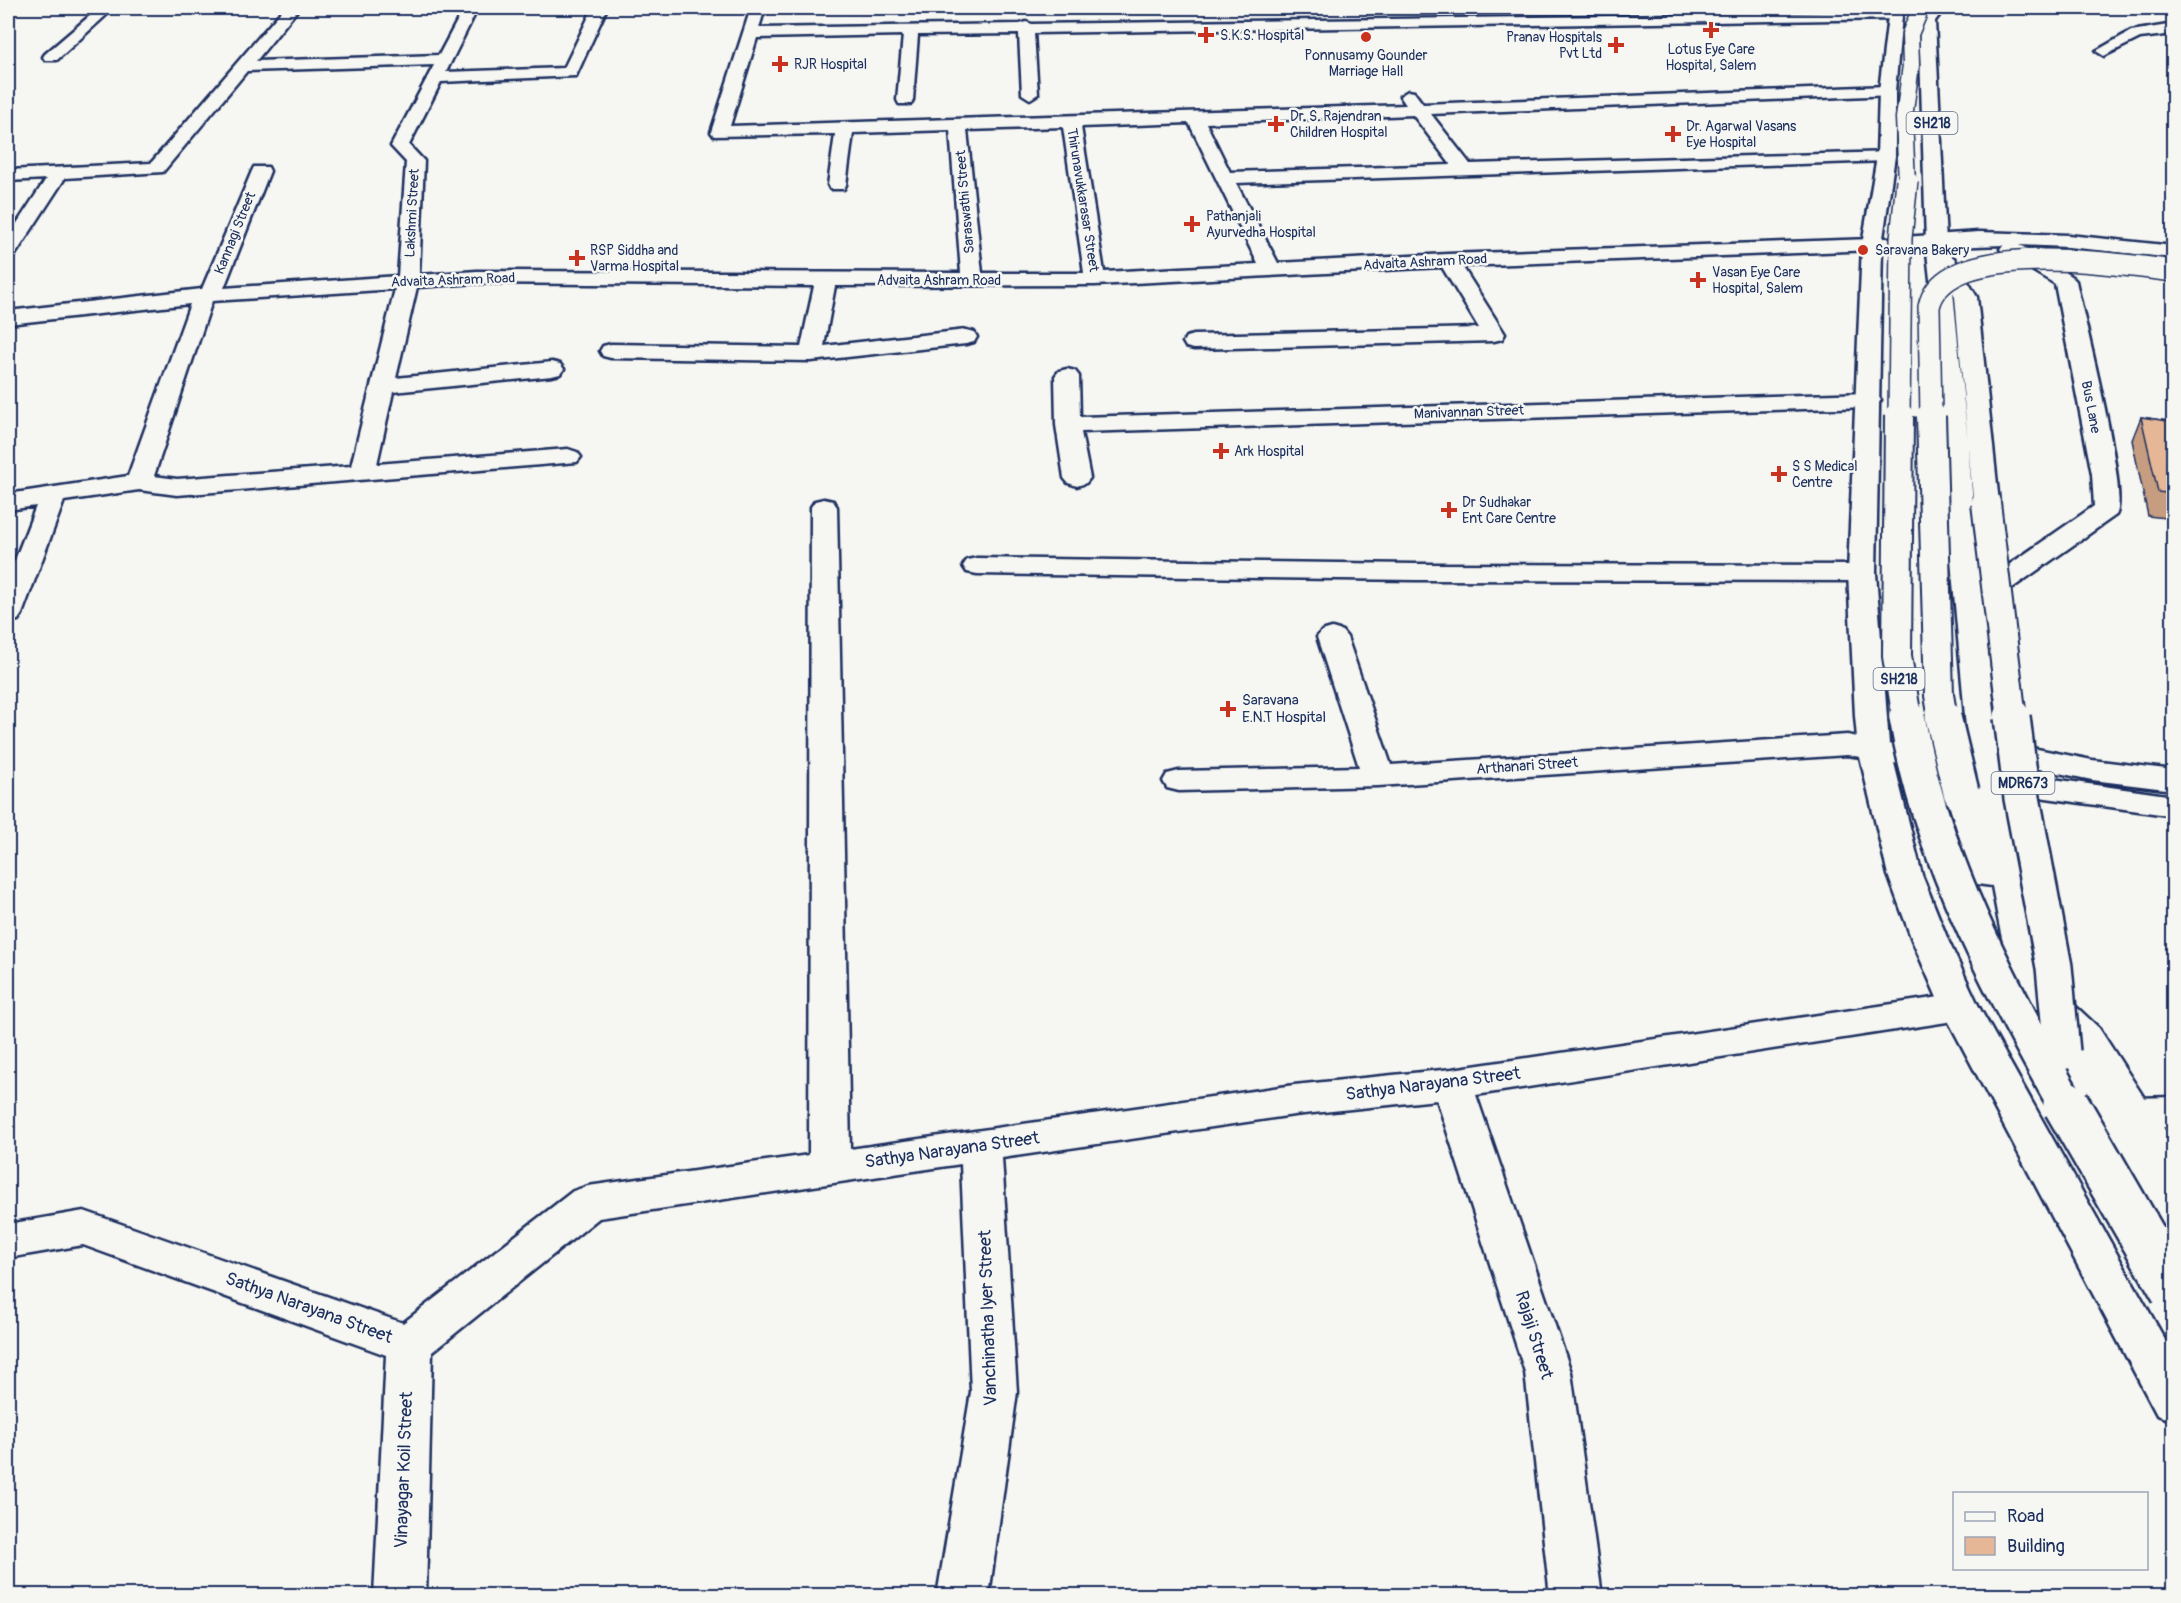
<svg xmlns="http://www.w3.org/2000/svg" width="2181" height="1603" font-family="Pangolin,sans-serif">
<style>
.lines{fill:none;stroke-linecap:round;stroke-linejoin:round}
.minor-casing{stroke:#1b2f5e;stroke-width:5}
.major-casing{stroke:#1b2f5e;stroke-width:5}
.minor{fill:#f6f6f2;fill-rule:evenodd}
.major{fill:#f6f6f2;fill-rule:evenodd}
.major-bridge-far4-casing{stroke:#1b2f5e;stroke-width:19;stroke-linecap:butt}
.major-bridge-far3-casing{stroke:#1b2f5e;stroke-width:24;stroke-linecap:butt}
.major-bridge-far2-casing{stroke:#1b2f5e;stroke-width:32;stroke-linecap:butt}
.major-bridge-far1-casing{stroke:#1b2f5e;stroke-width:40;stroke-linecap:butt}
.major-bridge-casing{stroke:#1b2f5e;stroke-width:50;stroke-linecap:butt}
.major-bridge-far4{stroke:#f6f6f2;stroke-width:16}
.major-bridge-far3{stroke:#f6f6f2;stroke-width:21}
.major-bridge-far2{stroke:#f6f6f2;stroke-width:28}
.major-bridge-far1{stroke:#f6f6f2;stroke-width:35}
.major-bridge{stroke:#f6f6f2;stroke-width:45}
.wall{fill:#c69d81;stroke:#1b2f5e;stroke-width:1.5}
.building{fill:#e6b796;stroke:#1b2f5e;stroke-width:1.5}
.poi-dot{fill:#c8321e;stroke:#f6f6f2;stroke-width:2}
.labels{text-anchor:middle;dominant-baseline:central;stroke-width:5;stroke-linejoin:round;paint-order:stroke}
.far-poi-label{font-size:14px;fill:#1b2f5e;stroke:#f6f6f2;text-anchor:start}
.shield{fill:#f6f6f2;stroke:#5d6b8a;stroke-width:1.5}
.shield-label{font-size:14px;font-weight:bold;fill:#1b2f5e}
.far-street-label{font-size:14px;fill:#1b2f5e;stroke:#f6f6f2}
.poi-label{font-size:15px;fill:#1b2f5e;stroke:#f6f6f2;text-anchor:start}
.street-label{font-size:15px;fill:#1b2f5e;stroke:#f6f6f2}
.near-street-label{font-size:18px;fill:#1b2f5e;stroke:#f6f6f2}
</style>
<rect width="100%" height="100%" fill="#f6f6f2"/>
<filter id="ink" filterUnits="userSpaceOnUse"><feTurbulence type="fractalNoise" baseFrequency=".0167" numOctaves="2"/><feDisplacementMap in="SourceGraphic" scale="12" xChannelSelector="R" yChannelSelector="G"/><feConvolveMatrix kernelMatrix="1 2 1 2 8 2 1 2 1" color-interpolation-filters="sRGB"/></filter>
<g filter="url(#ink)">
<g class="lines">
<defs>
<g id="minor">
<polygon points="99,8 114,8 57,60 45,60 43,57 45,54"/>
<path d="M284,8h15l-43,53 183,-6 25,-47h14l-32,64 118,-4 29,-60h14l-31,68 -135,6 -32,63 15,16 -5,114 58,-4 484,2 -11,-143 -97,3 -7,52 -2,4h-14l-2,-4 7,-51 -121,2 -3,-4 40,-124h14l-6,20 261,-4 6,-2 6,2 863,-12 5,1 2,3 -2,3 -866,14 4,61 -8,5 -8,-5 -3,-60 -101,1 -5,65 -2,4h-12l-2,-4 6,-65 -146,3 -27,88 676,-21 -6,-9 8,-5 6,1 9,12 464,-18 6,1 2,4 -2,4 -462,19 39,50 422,-12 3,4 -3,4 -6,1 -650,22 42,80 170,-9 424,-15 107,-7 89,3 106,11v12l-106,-11 -49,-2 11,5 42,27 4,4c7,34 54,214 40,234l-135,95 -10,3 -10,-3 -4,-6 4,-6 133,-92 -2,-32 -37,-190c-9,-6 -52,-30 -55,-35l3,-4 -541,21 43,68 -3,5 -8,2 -300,8 -8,-2 -3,-5 3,-5 8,-2 285,-7 -37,-61 -347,18 -260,1 -11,60 142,-16 8,2 3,5 -3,5 -8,2 -155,17 -200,-3 -8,-2 -3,-5 3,-5 8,-2 190,3 13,-61 -337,-3 -60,4 -21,91 156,-16 8,2 4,5 -4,5 -8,2 -159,16 -16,72 191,-15 9,3 4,5 -4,5 -400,33 -38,-5 -75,11 -42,113 -4,6 -10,2v-44l28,-72 -28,4v-16l120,-18 62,-172 -182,20v-13l194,-22 50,-118 2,-4h14l2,4 -46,117 174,-12 8,-114 -15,-16 43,-81 -187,6 -84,101 -98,6 -50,77 -7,2v-20l38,-58 -38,2v-11l143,-7zM1413,115l38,50 -221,7 -24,-49zM1189,123l69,141 -154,8 -23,-145zM1063,127l21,146h-102l-15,-143zM395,289l-44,177 -174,13 -23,-3 58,-175z"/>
<polygon points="2174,24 2174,34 2140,38 2104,56 2096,51 2131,31"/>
<polygon points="1067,369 1075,371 1079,376 1080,417 1869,393 1877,395 1881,400 1877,405 1869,407 1081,432 1090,478 1086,483 1077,486 1068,483 1064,478 1056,425 1055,376 1059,371"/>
<polygon points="824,499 833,501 837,507 850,1149 1294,1085 1452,1069 1960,994 1973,998 1979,1007 1973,1016 1960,1020 1476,1095 1571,1372 1602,1596 1550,1596 1525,1372 1437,1100 1294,1115 1002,1158 1017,1392 989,1596 937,1596 971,1392 961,1164 599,1218 432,1352 426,1596 374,1596 386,1355 83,1245 8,1258 8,1224 84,1211 403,1323 573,1191 588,1186 809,1155 811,507 815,501"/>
<polygon points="977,558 1415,564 1862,565 1872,567 1876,573 1872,579 1862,581 1415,580 977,574 967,572 963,566 967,560"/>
<polygon points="1332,628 1342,631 1347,637 1391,765 1847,735 1885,742 1890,749 1885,756 1874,759 1847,755 1378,786 1179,791 1167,788 1163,781 1167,774 1179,771 1359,767 1317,637 1322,631"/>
<polygon points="2174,1097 2174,1127 2134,1128 2120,1124 2114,1113 2120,1102 2134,1098"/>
</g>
<path id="major" d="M1894,8h14l-6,8 -7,75v65l-13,89 -6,328 13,171 80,17 -26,-290 -7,-137 -10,-91 -7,-223 11,-12h15l-10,13 11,222 1,10 7,5 23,39 22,206 -4,6 -9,2 -9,-2 -4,-6 -18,-206 -2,-5 44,449 95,19 82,10v20l-82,-10 -91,-19 1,8 37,8 135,19v20l-135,-19 -32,-8 34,164 16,36 42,39 75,116v105l-15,-5 -111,-182 -17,-33 5,-10 5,-1c-35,-34 -40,-86 -49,-132l-15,-2 -5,-8 -27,-84 4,-7 12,-3 12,4v-4l-79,-19 28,112 26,65 31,67 195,349v65l-17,-6 -216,-408 -29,-67 -24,-65 -30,-126 -3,-33 -7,-143 14,-328 15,-89 2,-65 9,-75z"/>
</defs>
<!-- minor casing -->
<use href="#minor" class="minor-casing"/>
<!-- major casing -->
<use href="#major" class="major-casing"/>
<!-- minor -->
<use href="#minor" class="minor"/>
<!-- major -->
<use href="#major" class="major"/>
<defs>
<polyline id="major-bridge-far4" points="1907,183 1904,118 1911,65 1910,34 1921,8"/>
<g id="major-bridge-far3">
<polyline points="1899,417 1901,238 1907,181"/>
<path d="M1931,417l-2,-110c14,-71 194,-42 245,-36"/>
</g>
<g id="major-bridge-far2">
<polyline points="1899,416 1897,656 1907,719"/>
<polyline points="1931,416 1939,695 1943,719"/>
<polyline points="1986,503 2012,719"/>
</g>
<g id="major-bridge-far1">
<path d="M1907,717c23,138 92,268 160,389"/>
<polyline points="1943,717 1961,792"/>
<polyline points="2012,717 2022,798 2054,967 2062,1052"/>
</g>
<polyline id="major-bridge" points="2066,1104 2174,1291"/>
</defs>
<!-- major-bridge-far4 casing -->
<use href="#major-bridge-far4" class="major-bridge-far4-casing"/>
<!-- major-bridge-far3 casing -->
<use href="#major-bridge-far3" class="major-bridge-far3-casing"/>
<!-- major-bridge-far2 casing -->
<use href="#major-bridge-far2" class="major-bridge-far2-casing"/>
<!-- major-bridge-far1 casing -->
<use href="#major-bridge-far1" class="major-bridge-far1-casing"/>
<!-- major-bridge casing -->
<use href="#major-bridge" class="major-bridge-casing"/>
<!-- major-bridge-far4 -->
<use href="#major-bridge-far4" class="major-bridge-far4"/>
<!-- major-bridge-far3 -->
<use href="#major-bridge-far3" class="major-bridge-far3"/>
<!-- major-bridge-far2 -->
<use href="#major-bridge-far2" class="major-bridge-far2"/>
<!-- major-bridge-far1 -->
<use href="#major-bridge-far1" class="major-bridge-far1"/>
<!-- major-bridge -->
<use href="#major-bridge" class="major-bridge"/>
</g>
<!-- wall -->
<polygon class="wall" points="2141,417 2174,422 2174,519 2148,516 2132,440"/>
<!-- building -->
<polygon class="building" points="2141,417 2174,422 2174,494 2158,492"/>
</g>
<!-- markers -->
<g class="poi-dot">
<path d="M1708 21h6v6h6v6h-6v6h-6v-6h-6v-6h6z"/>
<path d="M1203 26h6v6h6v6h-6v6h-6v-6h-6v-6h6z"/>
<circle cx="1366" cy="37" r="6"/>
<path d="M1613 36h6v6h6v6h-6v6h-6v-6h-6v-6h6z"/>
<path d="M777 55h6v6h6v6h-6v6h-6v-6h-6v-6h6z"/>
<path d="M1273 115h6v6h6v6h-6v6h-6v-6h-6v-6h6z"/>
<path d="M1670 125h6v6h6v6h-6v6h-6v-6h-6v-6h6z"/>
<path d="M1189 215h6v6h6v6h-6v6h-6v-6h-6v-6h6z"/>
<circle cx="1863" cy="250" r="6"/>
<path d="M574 249h6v6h6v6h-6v6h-6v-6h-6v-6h6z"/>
<path d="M1695 271h6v6h6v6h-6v6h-6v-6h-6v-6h6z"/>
<path d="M1218 442h6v6h6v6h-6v6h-6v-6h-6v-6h6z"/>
<path d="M1776 465h6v6h6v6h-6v6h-6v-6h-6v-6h6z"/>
<path d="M1446 501h6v6h6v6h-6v6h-6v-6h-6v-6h6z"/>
<path d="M1225 700h6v6h6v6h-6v6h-6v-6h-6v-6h6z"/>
</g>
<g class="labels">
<!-- far-poi labels -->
<g class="far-poi-label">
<text x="1220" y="35">S.K.S. Hospital</text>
<text x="1602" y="37" text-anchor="end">Pranav Hospitals<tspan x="1602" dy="16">Pvt Ltd</tspan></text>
<text x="1711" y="49" text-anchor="middle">Lotus Eye Care<tspan x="1711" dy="16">Hospital, Salem</tspan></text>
<text x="1366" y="55" text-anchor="middle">Ponnusamy Gounder<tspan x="1366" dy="16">Marriage Hall</tspan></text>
<text x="794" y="64">RJR Hospital</text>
<text x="1290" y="116">Dr. S. Rajendran<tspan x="1290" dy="16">Children Hospital</tspan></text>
<text x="1686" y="126">Dr. Agarwal Vasans<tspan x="1686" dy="16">Eye Hospital</tspan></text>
<text x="1206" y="216">Pathanjali<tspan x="1206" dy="16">Ayurvedha Hospital</tspan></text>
<text x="590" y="250">RSP Siddha and<tspan x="590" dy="16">Varma Hospital</tspan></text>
<text x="1875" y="250">Saravana Bakery</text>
<text x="1712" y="272">Vasan Eye Care<tspan x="1712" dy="16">Hospital, Salem</tspan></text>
<text x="1234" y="451">Ark Hospital</text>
<text x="1792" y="466">S S Medical<tspan x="1792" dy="16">Centre</tspan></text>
<text x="1462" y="502">Dr Sudhakar<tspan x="1462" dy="16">Ent Care Centre</tspan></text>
</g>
<!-- shield labels -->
<g class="shield">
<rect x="1906.5" y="112" width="51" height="22" rx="4.5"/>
<rect x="1873.5" y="668" width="51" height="22" rx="4.5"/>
<rect x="1991.5" y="772" width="63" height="22" rx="4.5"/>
</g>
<g class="shield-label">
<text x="1932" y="123">SH218</text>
<text x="1899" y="679">SH218</text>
<text x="2023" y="783">MDR673</text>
</g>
<!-- far-street labels -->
<g class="far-street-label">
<text transform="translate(1083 200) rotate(81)">Thirunavukkarasar Street</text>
<text transform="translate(965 202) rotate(-95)">Saraswathi Street</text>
<text transform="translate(412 213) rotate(-87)">Lakshmi Street</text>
<text transform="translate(235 233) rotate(-68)">Kannagi Street</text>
<text transform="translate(1425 262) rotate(-3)">Advaita Ashram Road</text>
<text transform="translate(453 280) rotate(-2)">Advaita Ashram Road</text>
<text x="939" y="280">Advaita Ashram Road</text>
<text transform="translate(2091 407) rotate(79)">Bus Lane</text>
<text transform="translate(1469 412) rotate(-2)">Manivannan Street</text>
</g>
<!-- poi labels -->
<g class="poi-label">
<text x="1242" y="700">Saravana<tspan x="1242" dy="17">E.N.T Hospital</tspan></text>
</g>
<!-- street labels -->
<g class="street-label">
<text transform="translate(1527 766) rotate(-4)">Arthanari Street</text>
</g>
<!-- near-street labels -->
<g class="near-street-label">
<text transform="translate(1433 1084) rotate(-7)">Sathya Narayana Street</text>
<text transform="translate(952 1150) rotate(-8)">Sathya Narayana Street</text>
<text transform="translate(309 1308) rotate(20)">Sathya Narayana Street</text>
<text transform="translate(988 1318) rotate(-92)">Vanchinatha Iyer Street</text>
<text transform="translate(1534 1335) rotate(73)">Rajaji Street</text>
<text transform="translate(404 1470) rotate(-88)">Vinayagar Koil Street</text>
</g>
</g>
<!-- margin -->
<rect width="2181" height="1603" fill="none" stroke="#f6f6f2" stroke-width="30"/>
<rect x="15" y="15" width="2151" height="1573" fill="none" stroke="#1b2f5e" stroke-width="2" filter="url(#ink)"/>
<!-- legend -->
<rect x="1953" y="1492" width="195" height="78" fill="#f6f6f2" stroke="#9ea6b7" stroke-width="1.5"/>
<rect x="1965" y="1512" width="30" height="9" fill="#f6f6f2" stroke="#9ea6b7" stroke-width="1.5"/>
<text x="2007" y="1522" font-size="18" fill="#1b2f5e">Road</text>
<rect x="1965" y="1537" width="30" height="18" fill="#e6b796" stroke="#9ea6b7" stroke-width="1.5"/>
<text x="2007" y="1552" font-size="18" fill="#1b2f5e">Building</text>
</svg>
